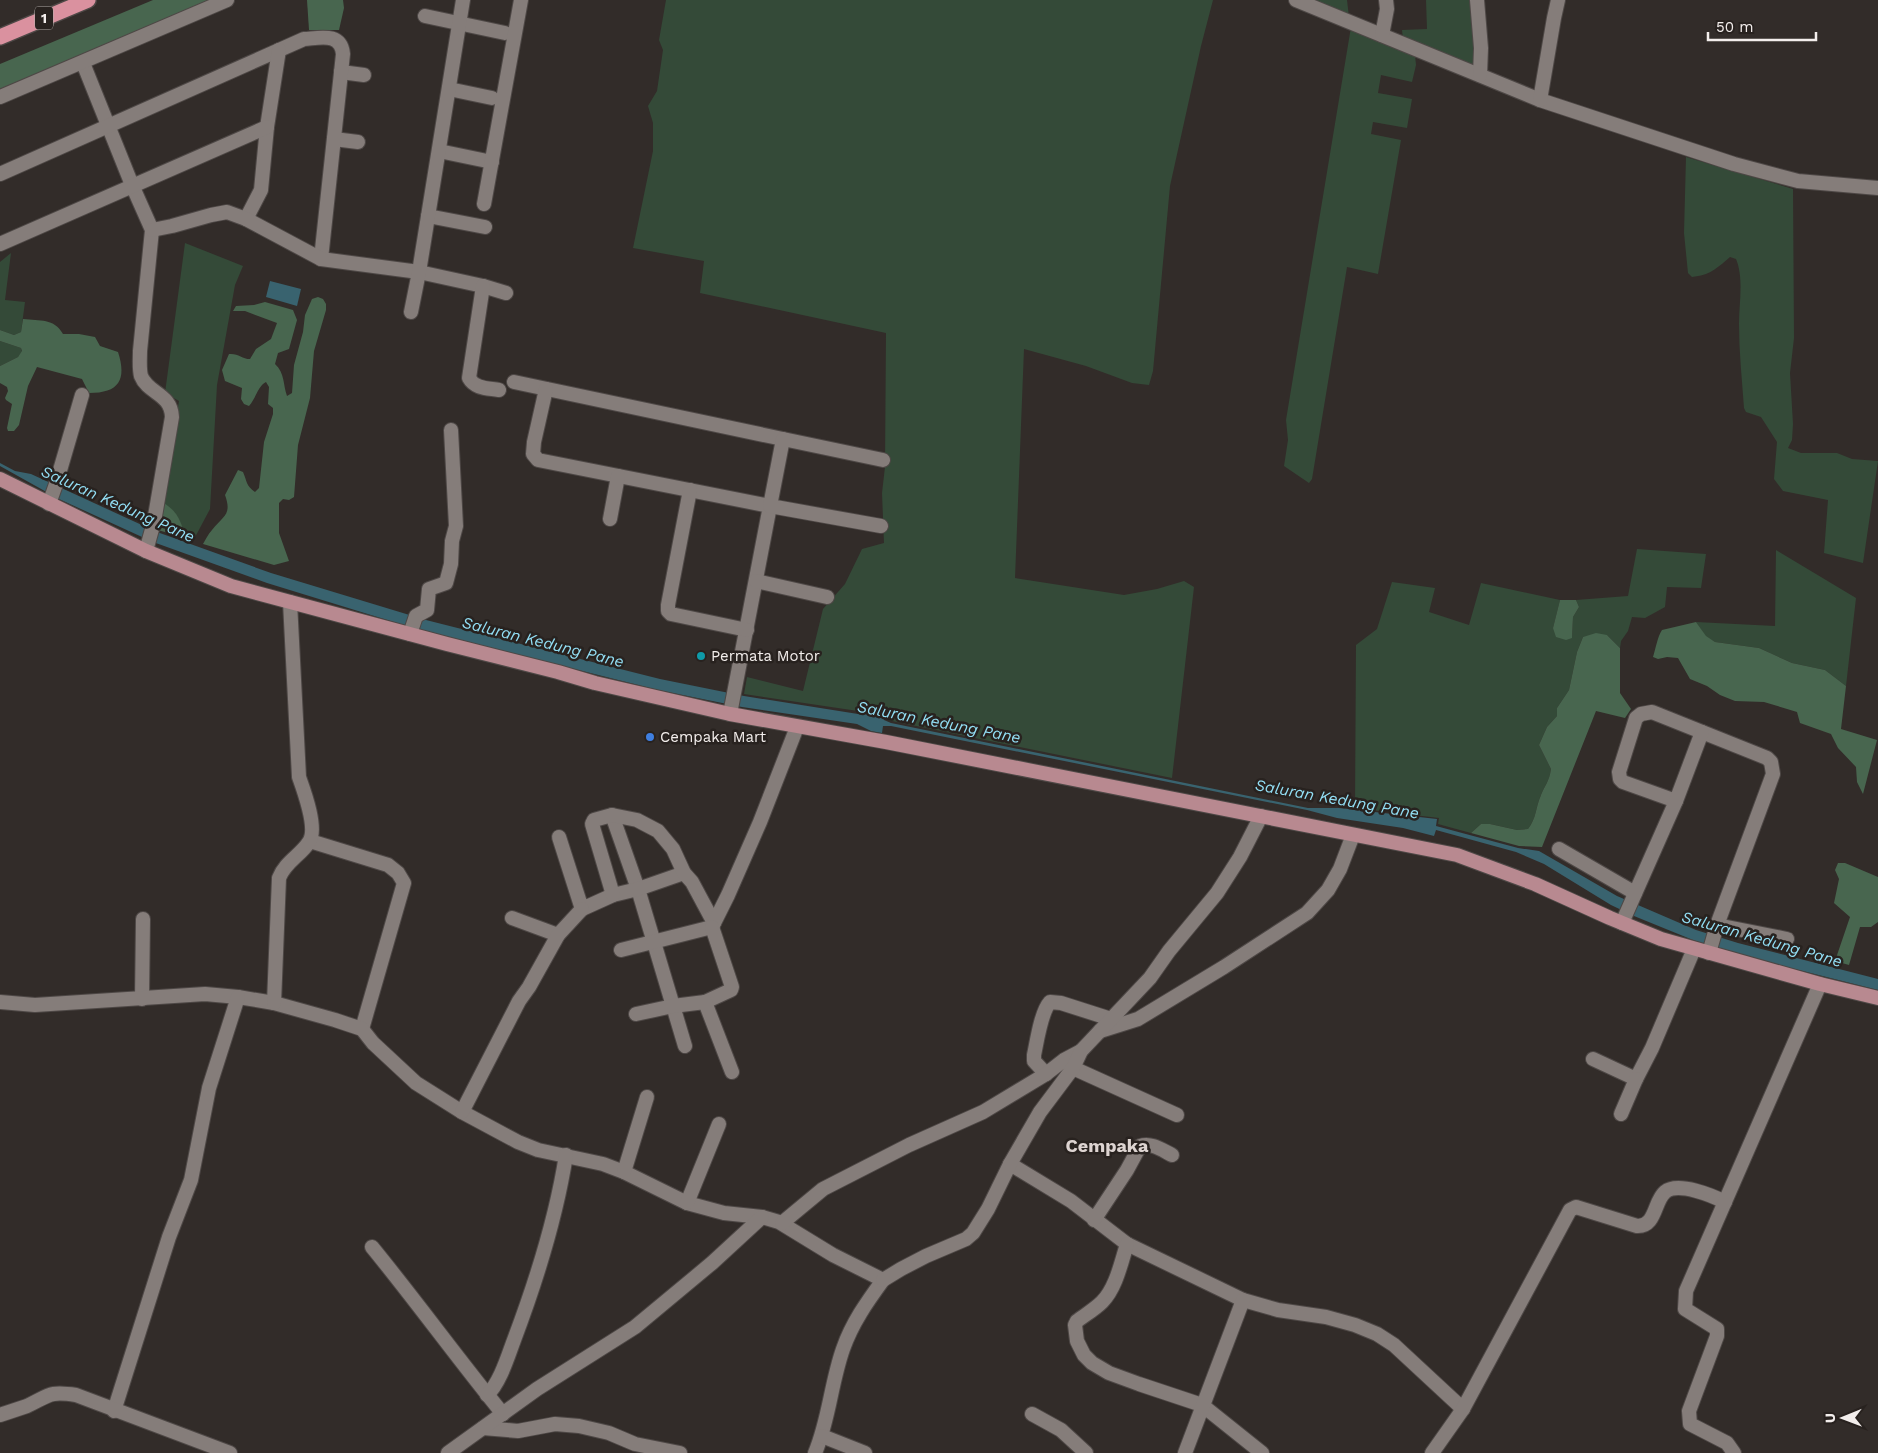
<svg xmlns="http://www.w3.org/2000/svg" width="1878" height="1453" font-family="'Work Sans',sans-serif">
<style>
.green{fill:#344a38}
.forest{fill:#48664f}
.water{fill:#39636f}
.lines{fill:none;stroke-linecap:round;stroke-linejoin:round}
.minor-casing{stroke:#4e4846;stroke-width:16}
.primary-casing{stroke:#4e4846;stroke-width:16}
.motorway-casing{stroke:#4e4846;stroke-width:18}
.minor{stroke:#857d7a;stroke-width:14}
.primary{stroke:#b88990;stroke-width:14}
.motorway{stroke:#da919f;stroke-width:15}
.culture-dot{fill:#0f9aa8;stroke:#28221f;stroke-width:2}
.shop-dot{fill:#3f7fe0;stroke:#28221f;stroke-width:2}
.labels{text-anchor:middle;dominant-baseline:central;stroke-width:5;stroke-linejoin:round;paint-order:stroke}
.shield{fill:#28221f;stroke:#b6b1ae;stroke-width:1}
.shield-label{font-size:14px;font-weight:bold;fill:#f3eeec}
.poi-label{font-size:15px;fill:#f3eeec;stroke:#28221f;text-anchor:start}
.water-label{font-size:16px;font-style:italic;fill:#92def4;stroke:#28221f}
.quarter-label{font-size:18px;font-weight:bold;fill:#ddd4d1;stroke:#28221f}
</style>
<rect width="100%" height="100%" fill="#322c29"/>
<!-- green -->
<g class="green">
<polygon points="666,0 1213,0 1201,46 1170,186 1153,371 1149,385 1132,383 1086,366 1024,349 1015,578 1124,595 1157,589 1184,581 1194,587 1172,778 892,721 886,719 887,711 873,709 858,711 744,694 747,677 803,691 823,609 845,584 862,549 884,543 882,493 885,467 886,333 700,293 704,261 633,248 653,151 653,123 648,106 657,91 663,50 659,40"/>
<polygon points="1308,0 1347,0 1349,17"/>
<polygon points="1426,0 1471,0 1475,69 1403,39 1402,30 1427,29"/>
<polygon points="1351,27 1415,55 1416,65 1412,82 1381,75 1378,93 1412,99 1407,128 1373,122 1371,134 1401,140 1378,274 1347,267 1312,479 1309,483 1284,466 1288,440 1286,420"/>
<path d="M1686,157l107,32 1,149 -4,35 3,51 -1,16 -4,8 13,5h36l15,6 26,2 -15,102 -39,-10 4,-53 -45,-9 -9,-12 3,-37 -16,-25 -15,-5 -2,-4c-2,-28 -5,-56 -5,-84 0,-21 5,-46 -3,-65l-6,-2c-14,12 -20,18 -38,20l-4,-4 -4,-40z"/>
<path d="M185,243l58,23 -8,19 -18,100 -7,124 -17,32 -8,-3c-3,-13 -9,-29 -23,-35l17,-102 -14,-8z"/>
<polygon points="11,253 5,300 25,302 21,332 14,335 0,330 0,262"/>
<polygon points="0,341 21,348 22,352 18,357 0,366"/>
<path d="M1637,549l69,5 -5,34 -34,-1 -2,20 -20,11 -13,-1 -4,14 -7,10 -1,7 -13,-13 -24,2 -6,15 -8,38 -12,18v8l-10,11 -8,18 12,24c-2,13 -6,16 -10,26 -6,14 -4,22 -13,34l-11,1 -27,-6h-9l-10,9 -33,-9 1,-6 -84,-10 1,-163 21,-16 15,-47 43,6 -6,24 40,13 12,-42 79,17 -7,28 19,9 1,-20 6,-10 -3,-7 52,-4z"/>
<polygon points="1776,550 1856,598 1846,686 1825,670 1792,663 1759,648 1715,642 1706,637 1696,622 1775,626"/>
</g>
<!-- forest -->
<g class="forest">
<polygon points="153,0 215,0 0,90 0,64"/>
<polygon points="307,0 343,0 344,8 339,30 309,30"/>
<path d="M318,297l5,2 3,5v6l-12,41 -4,47 -12,47 -4,52 -5,3 -6,-1 -4,4v30l10,28 -15,4 -71,-21c3,-5 5,-10 9,-14 12,-15 20,-15 13,-35l13,-25 5,2c4,9 3,14 12,20l4,-4 5,-46 9,-28v-6l-5,-4 1,-17 -3,-5c-8,4 -10,16 -17,24l-5,-2 -3,-5 1,-11 -17,-7 -3,-11 7,-16c9,-1 13,5 21,5l6,-10 15,-10 6,-16 -32,-12h-12l3,-5 18,-1 11,-3 28,8 4,10 -8,29 -11,4 -3,11c10,9 8,21 12,32l5,-3 2,-28 9,-33 2,-17 7,-16z"/>
<path d="M23,319c17,2 31,-1 40,15h16l16,3 5,9 18,6c9,28 1,41 -29,41l-7,-14 -45,-12 -9,19 -9,39 -5,6h-6l-1,-3 5,-24 -6,-4 -1,-2 3,-7 -1,-4 -7,-4v-17l18,-9 4,-6 -1,-3 -21,-7v-11l14,5 7,-3z"/>
<path d="M164,503c14,9 18,20 21,35l-27,-8z"/>
<polygon points="1560,600 1576,600 1579,607 1573,617 1572,638 1566,640 1556,637 1553,628"/>
<path d="M1696,622l10,14 9,6 44,6 33,15 33,7 21,16 -5,43 36,11 -14,54 -6,-12 -1,-15 -18,-19 -7,-14 -31,-11 -3,-11 -33,-10 -29,-1 -15,-6 -13,-9 -17,-7 -12,-21 -11,-1 -9,2 -5,-2c3,-9 4,-19 9,-27z"/>
<path d="M1596,633l11,2 13,13v45l11,16 -6,9 -29,-7 -54,136 -23,-1 -48,-13 10,-9h9l27,6 11,-1c9,-12 7,-20 13,-34 4,-10 8,-13 10,-26l-12,-24 8,-18 10,-11v-8l12,-18 8,-38 6,-15z"/>
<polygon points="1838,863 1845,863 1878,877 1878,922 1871,927 1860,927 1849,965 1835,961 1850,917 1834,903 1839,879 1835,870"/>
</g>
<!-- water -->
<g class="water">
<polygon points="270,281 301,289 297,306 266,297"/>
<polygon points="0,463 15,471 31,474 157,532 271,573 426,620 660,679 744,696 858,714 873,711 884,713 884,720 891,723 1308,808 1339,808 1437,819 1436,826 1518,848 1539,851 1617,896 1696,930 1738,943 1878,979 1878,990 1735,954 1693,940 1634,916 1611,905 1544,864 1516,852 1436,830 1434,836 1403,828 1337,818 1307,810 891,726 883,726 882,733 871,731 857,724 742,707 658,690 423,631 267,583 153,542 59,499 0,466"/>
</g>
<g class="lines">
<defs>
<g id="minor">
<polyline points="1296,0 1540,100 1734,164 1798,181 1878,188"/>
<polyline points="1477,0 1481,48 1480,75"/>
<polyline points="425,16 505,33"/>
<polyline points="1382,35 1387,9 1386,0"/>
<path d="M83,63l49,122 20,45 -12,121c0,8 -1,17 1,25 7,18 30,17 31,41l-18,105 -8,29"/>
<polyline points="341,72 364,75"/>
<polyline points="449,89 492,98"/>
<polyline points="0,97 227,0"/>
<polyline points="1540,100 1554,18 1558,0"/>
<polyline points="334,139 358,142"/>
<polyline points="439,151 492,162"/>
<path d="M0,174l304,-135c16,-1 37,-7 39,15l-22,205"/>
<polyline points="484,204 521,0"/>
<polyline points="428,216 485,227"/>
<polyline points="246,219 261,190 267,127 279,50"/>
<polyline points="152,230 172,226 211,215 227,212 246,219 321,259 419,272 483,286 506,293"/>
<polyline points="0,244 267,127"/>
<path d="M483,286l-14,92c6,11 19,10 30,12"/>
<polyline points="411,312 419,272 463,0"/>
<polyline points="514,382 783,439"/>
<polyline points="546,389 534,442 533,454 538,460 770,506 730,714"/>
<polyline points="690,490 668,605 668,611 671,614 747,630"/>
<polyline points="49,504 56,484 82,395"/>
<polyline points="610,519 618,476"/>
<polyline points="881,526 770,506 783,439 883,460"/>
<polyline points="756,581 827,597"/>
<polyline points="410,634 416,616 427,610 429,589 446,583 451,564 452,541 456,526 451,430"/>
<polyline points="1676,801 1623,782 1620,779 1619,772 1636,718 1641,714 1652,712 1767,758 1771,762 1773,774 1717,925 1709,953"/>
<polyline points="612,815 638,889 685,1046"/>
<polyline points="559,837 582,909 613,895 638,889 684,873"/>
<polyline points="310,841 388,865 398,873 404,883 362,1029"/>
<polyline points="1559,849 1635,893"/>
<polyline points="613,895 592,824 594,820 612,815 637,820 658,831 673,849 684,873 692,882 714,923"/>
<polyline points="512,918 558,935"/>
<polyline points="1622,923 1676,801 1702,732"/>
<polyline points="1717,925 1787,939"/>
<polyline points="621,950 712,927 728,895 760,822 797,727"/>
<polyline points="142,999 143,919"/>
<path d="M0,1002l35,3 170,-11 33,3 36,6 61,17 27,9 11,14 43,40 46,29 56,30 20,8 65,14 21,8 63,31 37,10 38,4 17,5 54,33 50,25c-16,22 -31,43 -40,69 -12,34 -14,71 -28,104"/>
<polyline points="705,1002 731,990 732,987 712,927"/>
<path d="M274,1003l5,-125c6,-16 22,-23 30,-36 9,-13 -5,-51 -10,-65l-9,-175"/>
<polyline points="636,1014 673,1006 705,1002 732,1072"/>
<polyline points="1100,1031 1138,1019 1224,967 1307,913 1328,890 1340,869 1353,835"/>
<polyline points="1593,1059 1636,1079 1652,1048 1694,949"/>
<polyline points="1073,1068 1177,1115"/>
<path d="M1046,1074l-12,-13v-6c3,-14 7,-43 16,-53l11,1 50,16"/>
<polyline points="462,1112 519,1001 529,987 558,935 582,909"/>
<polyline points="1621,1114 1636,1079"/>
<polyline points="1010,1164 1071,1201 1127,1244 1243,1300 1278,1310 1326,1317 1355,1325 1377,1334 1394,1345 1463,1409"/>
<polyline points="624,1172 647,1097"/>
<polyline points="687,1203 719,1124"/>
<path d="M1094,1220l33,-50 13,-24c11,-4 22,4 32,9"/>
<polyline points="782,1223 823,1189 909,1145 983,1112 1046,1074 1064,1060 1081,1051"/>
<path d="M1127,1244c-6,19 -11,44 -25,58 -7,7 -17,13 -25,19l-2,4 2,16 7,14 8,8 17,10 30,11 63,21 60,48"/>
<path d="M372,1247c45,55 86,112 131,167"/>
<polyline points="883,1280 901,1269 926,1256 966,1239 973,1233 988,1209 1010,1164 1040,1112 1073,1068 1081,1051 1150,978 1169,951 1217,893 1240,857 1261,816"/>
<path d="M487,1395c13,-12 21,-39 27,-55 23,-61 42,-121 52,-185"/>
<polyline points="114,1411 169,1237 191,1180 209,1088 238,997"/>
<polyline points="1032,1414 1061,1430 1086,1453"/>
<path d="M0,1415c9,-3 18,-6 27,-9 23,-11 22,-15 49,-11l154,58"/>
<polyline points="483,1428 518,1431 555,1424 579,1426 609,1433 635,1444 680,1453"/>
<polyline points="822,1436 865,1453"/>
<polyline points="448,1453 537,1389 635,1327 712,1263 762,1217"/>
<polyline points="1185,1453 1243,1300"/>
<path d="M1432,1453l31,-44 107,-199 6,-3 61,19c19,1 17,-25 28,-34 13,-11 48,4 60,10"/>
<polyline points="1734,1453 1727,1443 1690,1424 1689,1411 1717,1336 1717,1329 1685,1309 1686,1291 1820,984"/>
</g>
<polyline id="primary" points="0,479 146,551 231,586 447,644 558,672 595,683 730,714 886,742 1457,855 1535,884 1610,918 1661,939 1820,984 1878,998"/>
<polyline id="motorway" points="0,37 88,0"/>
</defs>
<!-- minor casing -->
<use href="#minor" class="minor-casing"/>
<!-- primary casing -->
<use href="#primary" class="primary-casing"/>
<!-- motorway casing -->
<use href="#motorway" class="motorway-casing"/>
<!-- minor -->
<use href="#minor" class="minor"/>
<!-- primary -->
<use href="#primary" class="primary"/>
<!-- motorway -->
<use href="#motorway" class="motorway"/>
</g>
<!-- markers -->
<circle class="culture-dot" cx="701" cy="656" r="5"/>
<circle class="shop-dot" cx="650" cy="737" r="5"/>
<g class="labels">
<!-- shield labels -->
<rect class="shield" x="35" y="6.5" width="18" height="23" rx="4"/>
<g class="shield-label">
<text x="44" y="18">1</text>
</g>
<!-- poi labels -->
<g class="poi-label">
<text x="711" y="656">Permata Motor</text>
<text x="660" y="737">Cempaka Mart</text>
</g>
<!-- water labels -->
<g class="water-label">
<text transform="translate(118 504) rotate(24)">Saluran Kedung Pane</text>
<text transform="translate(543 642) rotate(14)">Saluran Kedung Pane</text>
<text transform="translate(939 722) rotate(11)">Saluran Kedung Pane</text>
<text transform="translate(1337 799) rotate(10)">Saluran Kedung Pane</text>
<text transform="translate(1762 939) rotate(16)">Saluran Kedung Pane</text>
</g>
<!-- quarter labels -->
<g class="quarter-label">
<text x="1107" y="1145">Cempaka</text>
</g>
</g>
<!-- north arrow -->
<g transform="translate(1843 1418) rotate(269)" stroke="#28221f" stroke-width="4" paint-order="stroke">
<path d="M0-4L9 19L0 12L-9 19Z" fill="#f3eeec"/>
<text y="-8" font-size="14" font-weight="bold" text-anchor="middle" fill="#f3eeec">U</text>
</g>
<!-- scale -->
<path d="M1708 32v8h108v-8" fill="none" stroke="#f3eeec" stroke-width="2.5"/>
<text x="1716" y="32" font-size="15" fill="#f3eeec" stroke="#28221f" stroke-width="4" paint-order="stroke">50 m</text>
</svg>
